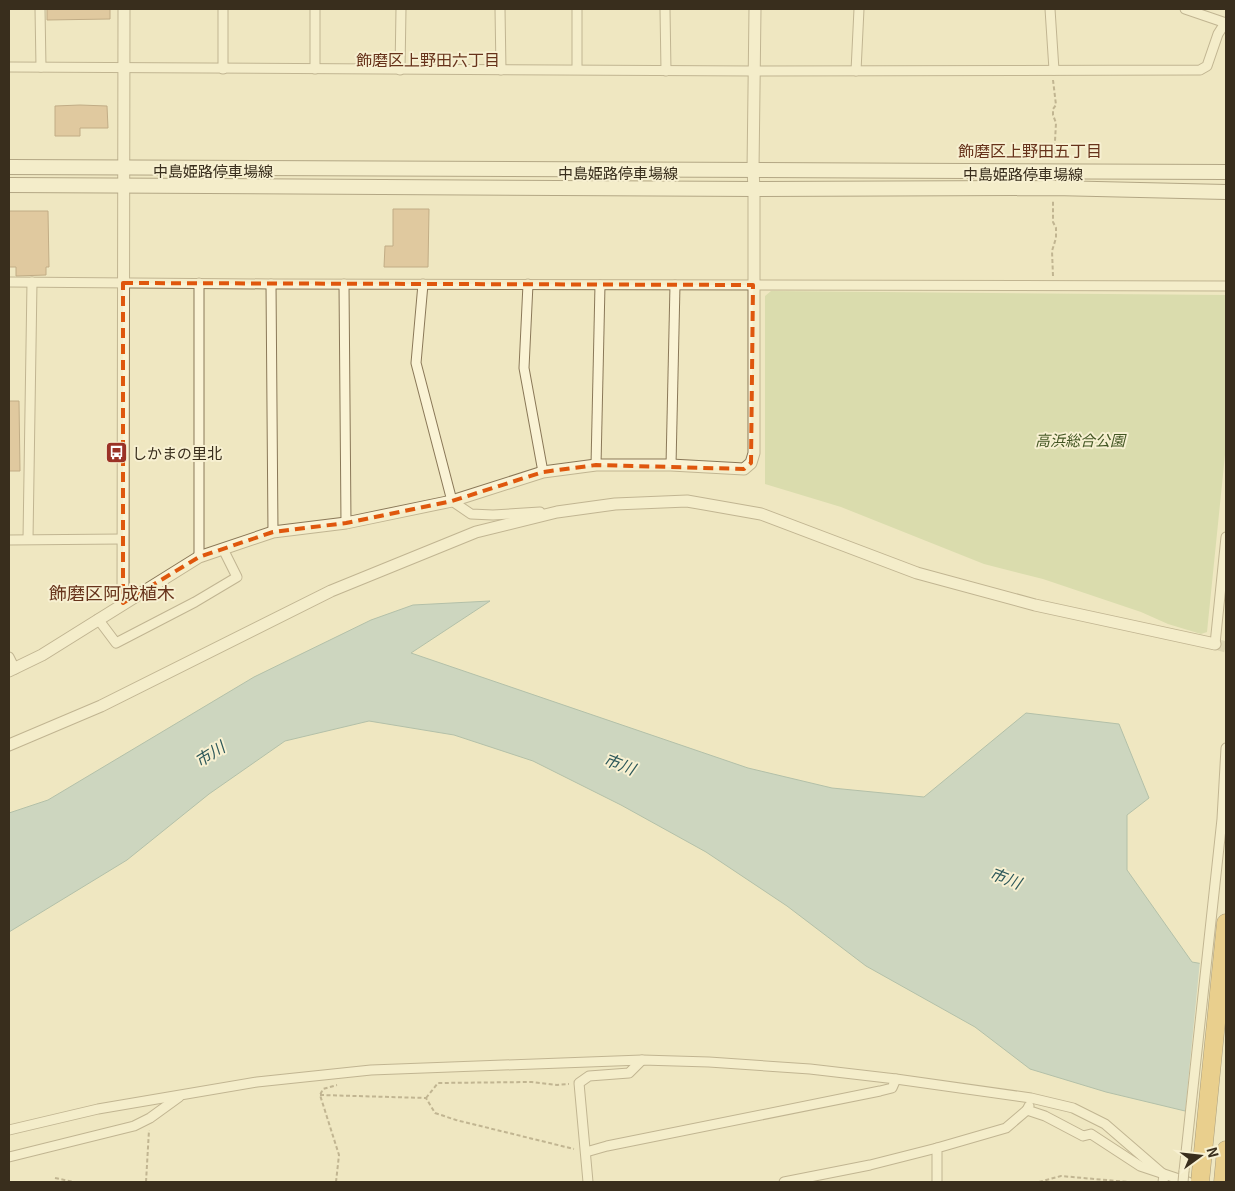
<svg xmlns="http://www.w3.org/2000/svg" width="1235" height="1191" font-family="Georgia,'Noto Sans JP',serif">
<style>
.green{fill:#c1ce95}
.water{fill:#a4c2bc;stroke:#6b908b}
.pier{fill:#efe7c1}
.building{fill:#cfa576;stroke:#8a643d}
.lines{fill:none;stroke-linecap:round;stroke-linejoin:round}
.tertiary-tunnel{stroke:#cbc2a0;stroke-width:11;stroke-dasharray:11 5.5;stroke-linecap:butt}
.minor-casing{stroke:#8a7858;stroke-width:11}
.tertiary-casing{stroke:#8a7858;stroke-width:13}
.secondary-casing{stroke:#6b593b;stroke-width:16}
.motorway-casing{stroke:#57452d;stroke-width:19}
.path{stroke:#8a7858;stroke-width:2;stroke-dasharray:4 2.5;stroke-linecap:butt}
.minor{stroke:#faf3d5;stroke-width:9}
.tertiary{stroke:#faf3d5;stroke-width:11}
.secondary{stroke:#faf3d5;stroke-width:14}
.motorway{stroke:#e2b24f;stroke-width:18}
.minor-bridge-casing{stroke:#8a7858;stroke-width:11;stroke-linecap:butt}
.minor-bridge{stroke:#faf3d5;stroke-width:9}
.marked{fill:none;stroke:#df570d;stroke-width:4;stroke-dasharray:10 6;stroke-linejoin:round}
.labels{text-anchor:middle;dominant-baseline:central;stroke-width:4;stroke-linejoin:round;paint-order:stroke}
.street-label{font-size:15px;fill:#392e1d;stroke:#f7f0d1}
.park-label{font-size:15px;font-style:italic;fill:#435623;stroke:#f7f0d1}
.poi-label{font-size:15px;fill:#392e1d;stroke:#f7f0d1;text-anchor:start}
.neighbourhood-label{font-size:16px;fill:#67331b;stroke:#f7f0d1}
.water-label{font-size:16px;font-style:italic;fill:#2c5759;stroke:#f7f0d1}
.quarter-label{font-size:18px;fill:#67331b;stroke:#f7f0d1}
</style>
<rect width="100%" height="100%" fill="#efe7c1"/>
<!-- green -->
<polygon class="green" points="771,291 1226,295 1226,445 1207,632 1201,634 1168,624 1141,612 1043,579 984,564 841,507 765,484 765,296"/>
<!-- water -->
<polygon class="water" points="490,601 411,653 748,768 832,788 924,797 1026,713 1119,724 1149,798 1127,815 1127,870 1192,962 1226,968 1210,1117 1106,1092 1030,1069 975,1027 866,966 787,906 706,852 621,805 533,761 454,735 369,721 285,741 209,794 127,860 9,932 9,813 48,800 254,677 371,620 413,605"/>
<!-- pier -->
<polygon class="pier" points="1200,961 1226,965 1226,1125 1185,1113"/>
<!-- building -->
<g class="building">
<polygon points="47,9 110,9 110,19 47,20"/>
<polygon points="80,105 107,106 108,128 80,128 80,136 55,136 55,106"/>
<polygon points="393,209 429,209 428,267 384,267 385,246 393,246"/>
<polygon points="9,211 48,211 49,267 46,267 46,275 16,276 16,267 9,267"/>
<polygon points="9,401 19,401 20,471 9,471"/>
</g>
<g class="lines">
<!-- tertiary-tunnel -->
<polyline class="tertiary-tunnel" points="1215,644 1226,647"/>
<defs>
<g id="minor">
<polyline points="40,9 41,67"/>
<polyline points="223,9 223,69"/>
<polyline points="315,9 315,69"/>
<polyline points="500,9 501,70"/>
<polyline points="665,9 666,71"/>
<polyline points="1050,9 1054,70"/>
<polyline points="1185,9 1226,23"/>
<polyline points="9,67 754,71 1200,70 1207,66 1218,34 1225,23"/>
<polyline points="577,69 577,9"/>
<polyline points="400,70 401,9"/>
<polyline points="856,71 859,9"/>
<polyline points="9,282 271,284 1226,286"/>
<polyline points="199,283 199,557"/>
<polyline points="271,284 273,532"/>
<polyline points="344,284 346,523"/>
<polyline points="423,284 416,363 452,501 471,514 493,515 540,512"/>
<polyline points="528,284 524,368 543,472"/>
<polyline points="596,465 600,285"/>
<polyline points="671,465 675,285"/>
<polyline points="28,539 32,282"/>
<polyline points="9,540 122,539"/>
<polyline points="98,619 116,643 195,602 237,577 223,549"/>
<polyline points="1215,644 1226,537"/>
<polyline points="9,657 15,669"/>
<polyline points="1027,1110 1045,1116 1083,1136 1091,1134 1140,1166 1188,1182"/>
<polyline points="9,1130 98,1109 257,1082 371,1070 642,1060 709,1062 810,1069 896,1079 1031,1098 1073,1108 1105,1124 1164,1175 1163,1182"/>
<polyline points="586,1152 607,1146 880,1091 892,1088 896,1079"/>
<polyline points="9,1157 134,1126 150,1118 179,1097"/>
<polyline points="1184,1171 1222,819 1226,748"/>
<polyline points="588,1182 579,1083 589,1076 629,1073 642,1060"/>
<polyline points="784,1182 870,1165 937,1148"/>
<polyline points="937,1182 937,1148 1006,1128 1027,1110 1029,1106"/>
</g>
<g id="tertiary">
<polyline points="123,603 124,9"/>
<polyline points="9,671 42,655 199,557 273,532 346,523 452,501 543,472 596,465 671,465 744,469 751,463 754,453 754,189 753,170 755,9"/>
<polyline points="9,745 101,706 331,591 476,532 557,512 615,504 687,501 761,514 917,573 1035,605 1215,644"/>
</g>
<g id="secondary">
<polyline points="9,167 1226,172"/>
<polyline points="9,185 754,189 1054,188 1226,192"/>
</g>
<g id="motorway">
<polyline points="1200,1182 1226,923"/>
<polyline points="1223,1182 1226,1150"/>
</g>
</defs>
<!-- minor casing -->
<use href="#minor" class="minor-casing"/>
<!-- tertiary casing -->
<use href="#tertiary" class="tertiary-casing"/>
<!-- secondary casing -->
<use href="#secondary" class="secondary-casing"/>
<!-- motorway casing -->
<use href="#motorway" class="motorway-casing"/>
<!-- path -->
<g class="path">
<polyline points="1053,80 1056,105 1053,109 1053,115 1056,123 1054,159"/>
<polyline points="1053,276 1052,251 1056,238 1056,228 1053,222 1053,200"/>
<polyline points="320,1095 426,1098 435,1113 456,1120 574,1149"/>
<polyline points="426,1098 438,1083 532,1082 557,1085 569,1084"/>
<polyline points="55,1178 74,1182"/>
<polyline points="146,1182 149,1130"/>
<polyline points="336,1182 339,1155 320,1095 323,1089 337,1085"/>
<polyline points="1039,1182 1061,1176 1128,1182"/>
</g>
<!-- minor -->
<use href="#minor" class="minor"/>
<!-- tertiary -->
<use href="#tertiary" class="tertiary"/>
<!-- secondary -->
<use href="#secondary" class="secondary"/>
<!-- motorway -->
<use href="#motorway" class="motorway"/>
<defs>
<polyline id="minor-bridge" points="1183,1182 1184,1171"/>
</defs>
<!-- minor-bridge casing -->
<use href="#minor-bridge" class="minor-bridge-casing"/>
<!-- minor-bridge -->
<use href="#minor-bridge" class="minor-bridge"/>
</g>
<!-- marked area -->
<path d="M0 0H1235V1191H0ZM123,283l630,2 -2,178 -7,6 -148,-4 -53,7 -91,29 -106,22 -73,9 -74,25 -76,46z" fill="#efe7c1" fill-opacity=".55" fill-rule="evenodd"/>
<path class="marked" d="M123,283l630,2 -2,178 -7,6 -148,-4 -53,7 -91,29 -106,22 -73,9 -74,25 -76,46z"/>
<!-- icons -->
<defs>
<symbol id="bus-square" viewBox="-11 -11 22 22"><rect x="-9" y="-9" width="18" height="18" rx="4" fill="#9b3226" stroke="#f7f0d1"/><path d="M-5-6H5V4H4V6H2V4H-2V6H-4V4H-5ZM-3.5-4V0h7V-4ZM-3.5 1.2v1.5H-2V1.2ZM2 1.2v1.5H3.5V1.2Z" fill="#fff"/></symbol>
</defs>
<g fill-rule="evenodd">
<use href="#bus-square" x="104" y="440" width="25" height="25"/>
</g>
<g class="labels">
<!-- street labels -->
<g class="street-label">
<text x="213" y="170">中島姫路停車場線</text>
<text x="618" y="172">中島姫路停車場線</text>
<text x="1023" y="173">中島姫路停車場線</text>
</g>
<!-- park labels -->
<g class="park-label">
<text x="1080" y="439">高浜総合公園</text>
</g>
<!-- poi labels -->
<g class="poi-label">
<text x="132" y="452">しかまの里北</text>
</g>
<!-- neighbourhood labels -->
<g class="neighbourhood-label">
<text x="428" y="59">飾磨区上野田六丁目</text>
<text x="1030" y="150">飾磨区上野田五丁目</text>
</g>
<!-- water labels -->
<g class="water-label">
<text transform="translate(209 753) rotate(-32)">市川</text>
<text transform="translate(620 763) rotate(21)">市川</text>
<text transform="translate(1006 877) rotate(21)">市川</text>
</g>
<!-- quarter labels -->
<g class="quarter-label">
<text x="112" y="592">飾磨区阿成植木</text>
</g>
</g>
<!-- border -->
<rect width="1235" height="1191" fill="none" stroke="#392e1d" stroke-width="20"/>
<!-- north arrow -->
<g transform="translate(1200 1156) rotate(75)" stroke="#f7f0d1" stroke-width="4" paint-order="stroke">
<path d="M0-4L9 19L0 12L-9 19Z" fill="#392e1d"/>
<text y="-8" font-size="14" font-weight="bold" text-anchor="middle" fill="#392e1d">N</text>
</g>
</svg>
